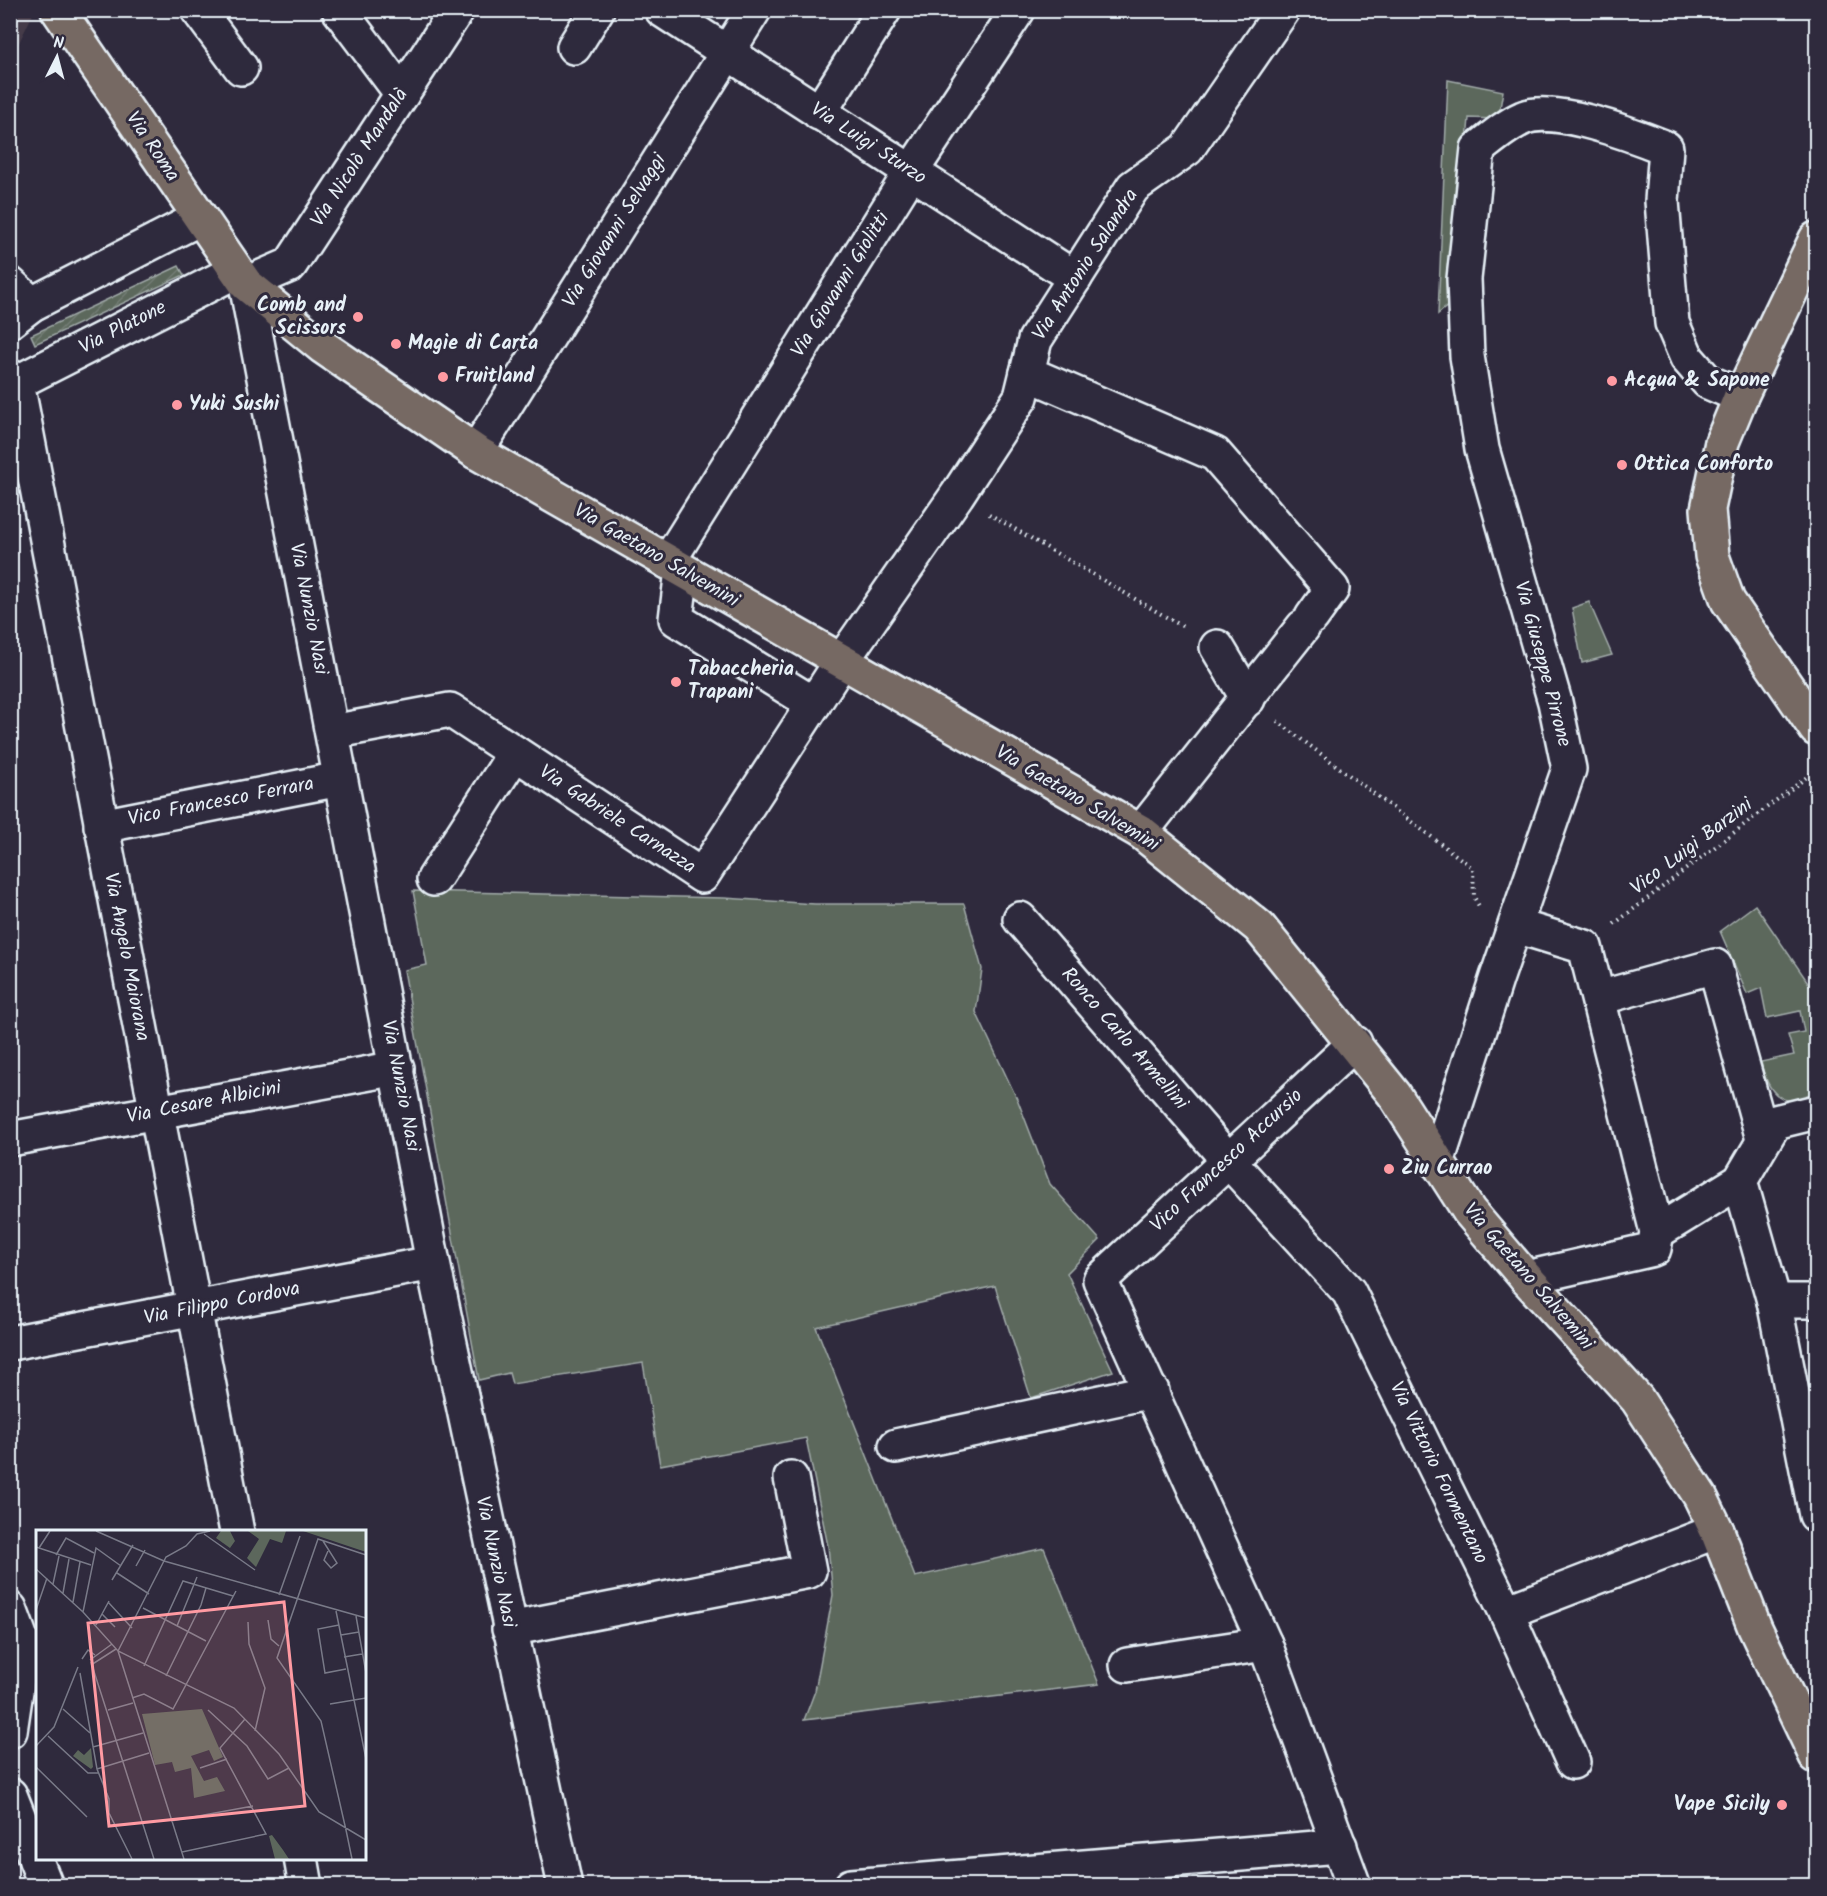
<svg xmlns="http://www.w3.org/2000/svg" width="1827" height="1896" font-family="Kalam,sans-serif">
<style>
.built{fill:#443a48}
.grass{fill:#5c675c;stroke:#a2acaa;stroke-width:1.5}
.garden{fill:url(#garden-furrows);stroke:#a2acaa;stroke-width:1.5}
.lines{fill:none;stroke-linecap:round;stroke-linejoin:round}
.minor-casing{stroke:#e8f1f8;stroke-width:38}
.major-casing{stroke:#e8f1f8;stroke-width:38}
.path{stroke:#e8f1f8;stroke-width:4;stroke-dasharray:1.5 4.5;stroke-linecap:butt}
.minor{stroke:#2f2a3d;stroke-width:33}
.major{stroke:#766964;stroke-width:33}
.poi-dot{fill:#ff9aa2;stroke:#2f2a3d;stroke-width:2}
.labels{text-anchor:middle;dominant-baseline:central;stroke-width:6;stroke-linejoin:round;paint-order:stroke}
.street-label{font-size:20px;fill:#e8f1f8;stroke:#2f2a3d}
.poi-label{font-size:20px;font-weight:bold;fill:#e8f1f8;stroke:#2f2a3d;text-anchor:start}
.inset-road{fill:none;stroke:#797a88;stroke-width:1.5}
.view{fill:#ff9aa2;fill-opacity:0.15;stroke:#ff9aa2;stroke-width:3}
.inset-edge{fill:none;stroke:#e8f1f8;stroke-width:3}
</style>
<defs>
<pattern id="garden-furrows" width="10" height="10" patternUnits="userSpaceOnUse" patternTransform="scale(1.5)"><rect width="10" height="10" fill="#5c675c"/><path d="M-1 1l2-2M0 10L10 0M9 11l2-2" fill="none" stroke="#737d74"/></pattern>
</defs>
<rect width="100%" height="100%" fill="#2f2a3d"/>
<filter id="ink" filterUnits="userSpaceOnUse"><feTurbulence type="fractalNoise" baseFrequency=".0167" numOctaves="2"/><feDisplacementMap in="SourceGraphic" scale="12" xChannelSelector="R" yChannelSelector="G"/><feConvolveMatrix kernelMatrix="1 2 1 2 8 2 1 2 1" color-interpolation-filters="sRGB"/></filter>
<g filter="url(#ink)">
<!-- built -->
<polygon class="built" points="11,10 30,11 33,14 11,59"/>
<!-- grass -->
<g class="grass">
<polygon points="1448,80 1503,91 1498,119 1469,118 1456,268 1451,303 1438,314"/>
<polygon points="1589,602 1612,655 1582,663 1572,608"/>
<polygon points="413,891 724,898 815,904 964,904 982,969 976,1012 1018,1101 1050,1184 1100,1240 1067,1273 1113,1371 1031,1398 995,1286 816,1327 915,1577 1044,1548 1099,1684 804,1720 815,1691 833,1595 828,1546 806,1438 660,1465 643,1363 512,1384 509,1373 479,1380 404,970 427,965"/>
<path d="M1755,905l61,89v105c-33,8 -48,-3 -55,-37l33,-7 -6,-20 16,-3 -4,-21 -33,7 -6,-30 -14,6 -27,-63z"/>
</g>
<!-- garden -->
<polygon class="garden" points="179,266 184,275 35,344 31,335"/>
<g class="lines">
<defs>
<g id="minor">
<polyline points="198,10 241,68"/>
<polyline points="339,10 402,94"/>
<polyline points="457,10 290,265 246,284 433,1263 565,1886"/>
<polyline points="662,10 1075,278"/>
<polyline points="574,47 597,10"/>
<polyline points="819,113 884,10"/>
<polyline points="10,284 32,304"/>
<polyline points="10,321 32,304 200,218"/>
<polyline points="1027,373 1215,454 1332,589 1312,617"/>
<polyline points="10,378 17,383 237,1532"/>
<polyline points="10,386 236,271"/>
<polyline points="476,452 754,10"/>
<polyline points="668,562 911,172 1018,10"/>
<polyline points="682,570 676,619 814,704"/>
<polyline points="1217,647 1248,699"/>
<polyline points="332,732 450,710 702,876 841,662 957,495 1021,397 1035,340 1133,187 1187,149 1283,10"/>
<polyline points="101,826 340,779"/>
<polyline points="1141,832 1303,627"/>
<polyline points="434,879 515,753"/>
<polyline points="1020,919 1228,1160 1349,1292 1506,1612 1717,1531"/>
<polyline points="1516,926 1585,947 1657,1232 1654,1249 1526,1278"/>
<polyline points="1599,998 1715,966 1763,1139"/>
<polyline points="10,1139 397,1068"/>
<path d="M1437,1163l60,-186 72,-208 -14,-67 -73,-253 -15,-93 -3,-77 14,-130c14,-11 29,-24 45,-31 30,-14 113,18 143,30l-4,53 10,122 15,35 21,24 33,14"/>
<polyline points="1740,1181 1774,1301 1816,1515"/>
<polyline points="1657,1232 1740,1181 1775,1122 1816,1112"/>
<polyline points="1774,1301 1816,1301"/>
<polyline points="10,1343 433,1263"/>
<polyline points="896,1446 1152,1391"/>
<polyline points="10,1609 23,1644 10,1731"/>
<polyline points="1506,1612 1573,1762"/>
<polyline points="509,1629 809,1571 791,1478"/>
<polyline points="1127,1665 1265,1644"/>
<polyline points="10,1795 46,1886"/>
<polyline points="301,1858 306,1886"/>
<polyline points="851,1886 1340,1846"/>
<polyline points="1354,1886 1265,1644 1100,1280 1355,1043"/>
</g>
<g id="major">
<polyline points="58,10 246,284 323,347 476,452 1141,832 1259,927 1394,1094 1469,1211 1526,1278 1637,1399 1700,1496 1717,1531 1755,1628 1816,1756"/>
<polyline points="1816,239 1741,396 1722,442 1708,509 1712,556 1728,601 1816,729"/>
</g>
</defs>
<!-- minor casing -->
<use href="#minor" class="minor-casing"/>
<!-- major casing -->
<use href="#major" class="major-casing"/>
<!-- path -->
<g class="path">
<polyline points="989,514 1185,628"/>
<polyline points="1277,721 1473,868 1474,897 1480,908"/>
<polyline points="1614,924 1816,770"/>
</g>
<!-- minor -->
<use href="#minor" class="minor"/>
<!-- major -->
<use href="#major" class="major"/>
</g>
</g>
<!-- markers -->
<g class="poi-dot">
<circle cx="358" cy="317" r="6"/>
<circle cx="396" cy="344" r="6"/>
<circle cx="443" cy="377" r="6"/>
<circle cx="1612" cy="381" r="6"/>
<circle cx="177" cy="405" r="6"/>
<circle cx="1622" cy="465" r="6"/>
<circle cx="676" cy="682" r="6"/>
<circle cx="1389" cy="1169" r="6"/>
<circle cx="1782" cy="1805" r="6"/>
</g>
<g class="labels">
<!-- street labels -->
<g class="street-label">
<text transform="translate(868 144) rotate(33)">Via Luigi Sturzo</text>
<text transform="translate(152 147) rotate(56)">Via Roma</text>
<text transform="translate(360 158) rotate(-57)">Via Nicolò Mandalà</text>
<text transform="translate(615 231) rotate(-58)">Via Giovanni Selvaggi</text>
<text transform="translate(1086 265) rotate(-57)">Via Antonio Salandra</text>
<text transform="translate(841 285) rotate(-58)">Via Giovanni Giolitti</text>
<text transform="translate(123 328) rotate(-27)">Via Platone</text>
<text transform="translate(656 556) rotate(30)">Via Gaetano Salvemini</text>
<text transform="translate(308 609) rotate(79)">Via Nunzio Nasi</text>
<text transform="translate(1542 664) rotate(75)">Via Giuseppe Pirrone</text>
<text transform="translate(1077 799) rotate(31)">Via Gaetano Salvemini</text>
<text transform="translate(221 802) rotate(-11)">Vico Francesco Ferrara</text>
<text transform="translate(617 820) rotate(33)">Via Gabriele Carnazza</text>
<text transform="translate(1692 847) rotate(-37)">Vico Luigi Barzini</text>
<text transform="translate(126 957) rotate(79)">Via Angelo Maiorana</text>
<text transform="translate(1124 1039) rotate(49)">Ronco Carlo Armellini</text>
<text transform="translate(400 1086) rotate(79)">Via Nunzio Nasi</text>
<text transform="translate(204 1103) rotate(-11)">Via Cesare Albicini</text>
<text transform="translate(1227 1161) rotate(-43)">Vico Francesco Accursio</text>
<text transform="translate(1528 1277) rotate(49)">Via Gaetano Salvemini</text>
<text transform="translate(222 1304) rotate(-11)">Via Filippo Cordova</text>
<text transform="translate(1438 1473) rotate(64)">Via Vittorio Formentano</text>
<text transform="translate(495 1562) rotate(78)">Via Nunzio Nasi</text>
</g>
<!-- poi labels -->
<g class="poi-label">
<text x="346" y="306" text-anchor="end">Comb and<tspan x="346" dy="23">Scissors</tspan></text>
<text x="408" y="344">Magie di Carta</text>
<text x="455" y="377">Fruitland</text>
<text x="1624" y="381">Acqua &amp; Sapone</text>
<text x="189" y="405">Yuki Sushi</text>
<text x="1634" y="465">Ottica Conforto</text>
<text x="688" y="670">Tabaccheria<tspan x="688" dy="23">Trapani</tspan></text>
<text x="1401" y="1169">Ziu Currao</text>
<text x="1770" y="1805" text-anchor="end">Vape Sicily</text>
</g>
</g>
<!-- overview -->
<g transform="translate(36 1530)">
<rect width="330" height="330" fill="#2f2a3d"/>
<path d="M185,1h9l5,10 -5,7 -14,-10zM212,1h38l-4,12 -12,-4 -14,28 -9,-9 12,-19zM166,179l21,48 -9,4 -5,-11 -18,6 13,25 13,-4 8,14 -31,7 -3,-30 -16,4 -3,-10 -17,3 -13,-51zM55,218l2,19 -2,2 -18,-13 5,-6 6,5zM236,305l11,15 6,9h-14l-6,-23z" fill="#5c675c"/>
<path d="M267,1h63v21z" fill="#5c675c"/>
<path class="inset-road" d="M60,1l68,30 202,57M168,4l51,36M287,11l14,22 -6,5 -7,-8 4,-9M0,17l55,18M3,18l11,-17M20,25l10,-17 28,15M100,36l9,-16M0,39l47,43 35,39 116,57 45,46 40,58 47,28M81,43l32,21M76,50l21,-35M17,54l6,-28M27,63l6,-34M243,65l21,-59M37,72l7,-40M72,72l24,26M107,78l63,33M0,80l11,-32M300,81l30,148M47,82l13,-64 25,18M66,84l13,13M320,86l10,57M232,90l3,19 8,7M212,92l1,22 16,44 -10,43M60,95l13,-24M303,95l-21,4 7,44 21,-4M141,96l20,-49M305,105l18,-3M308,127l18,-3M46,129l6,-9 7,5M54,130l22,-16M55,132l63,197M55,135l25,-16M108,136l39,-85 50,15M44,143l17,96 12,30v14l23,46M130,146l35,-71 5,-17M96,168l12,-4 29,15 63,-118M294,174l36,-6M27,179l27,24M72,180l25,-7M172,180l39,36 21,33 21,-11M12,206l40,37h11M0,216l18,-19 24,-60M57,217l50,-14M0,237l51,50M164,238l27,-9M61,239l52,-16M135,291l82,-15M310,300l6,29M310,300l-25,-109 -44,-63 41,-119 48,16M146,322l84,-18 -46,-86 25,-29M148,329l-66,-208 48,-94 20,-11 11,-12 13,-3"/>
<path class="view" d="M248,72l21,204 -196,20 -21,-203z"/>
<rect width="330" height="330" class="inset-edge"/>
</g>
<!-- margin -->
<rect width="1827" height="1896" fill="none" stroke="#2f2a3d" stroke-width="36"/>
<rect x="18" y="18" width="1791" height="1860" fill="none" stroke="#e8f1f8" stroke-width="2" filter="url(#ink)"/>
<!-- north arrow -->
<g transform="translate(57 57) rotate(6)" stroke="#2f2a3d" stroke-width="4.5" paint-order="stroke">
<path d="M0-4.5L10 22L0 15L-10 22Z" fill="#e8f1f8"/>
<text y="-9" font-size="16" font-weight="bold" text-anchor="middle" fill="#e8f1f8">N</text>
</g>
</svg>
